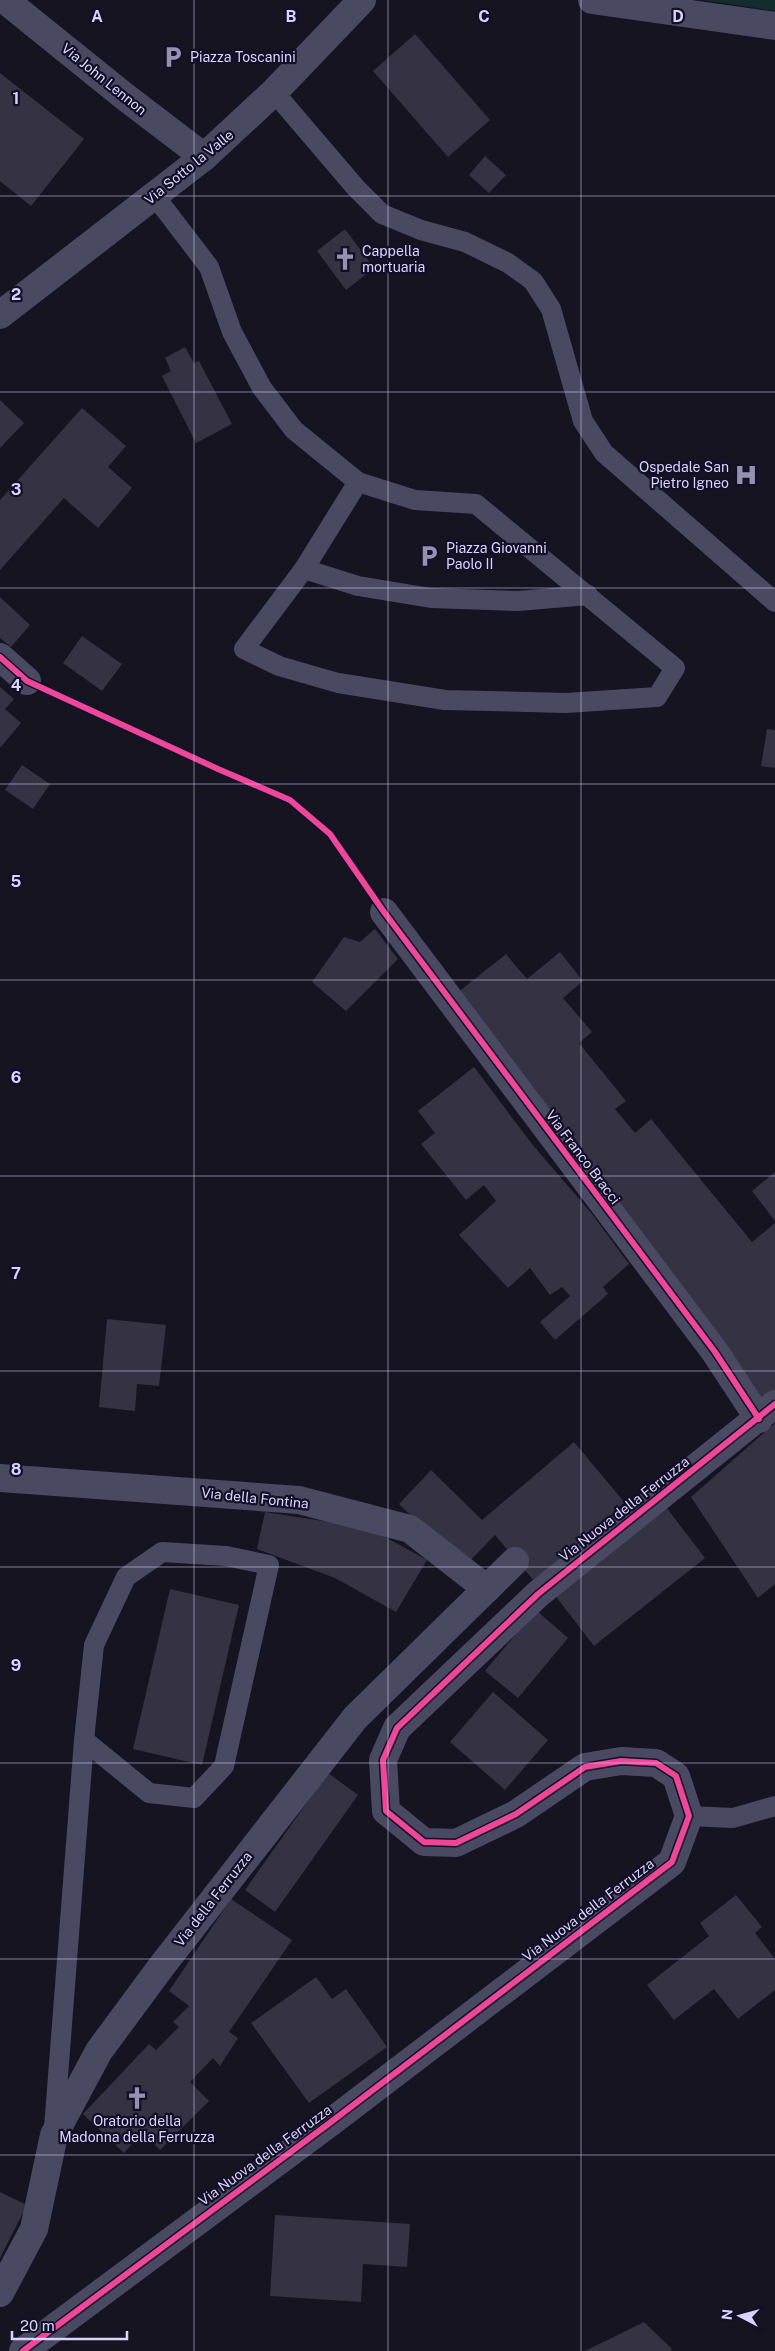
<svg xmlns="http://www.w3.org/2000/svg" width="775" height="2351" font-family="'Public Sans',sans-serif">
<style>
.green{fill:#132c2d}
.building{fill:#343243}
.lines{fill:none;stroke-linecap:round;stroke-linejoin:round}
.lane{stroke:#4a4962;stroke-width:20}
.street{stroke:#4a4962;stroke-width:28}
.cycleway-casing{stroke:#130f26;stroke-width:9}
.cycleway{stroke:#ed469a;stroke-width:6}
.grid{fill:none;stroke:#d9d4ff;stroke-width:1;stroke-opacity:0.55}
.labels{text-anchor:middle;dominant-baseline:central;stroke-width:4.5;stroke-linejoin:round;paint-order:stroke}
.poi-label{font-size:14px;fill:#d9d4ff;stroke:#130f26;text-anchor:start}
.street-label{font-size:14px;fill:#d9d4ff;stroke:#130f26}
.grid-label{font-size:16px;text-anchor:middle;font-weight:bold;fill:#d9d4ff;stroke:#130f26;stroke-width:4.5;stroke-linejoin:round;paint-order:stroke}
</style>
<rect width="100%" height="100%" fill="#161421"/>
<!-- green -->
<polygon class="green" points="702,0 775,0 775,11"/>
<!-- building -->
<g class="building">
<polygon points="415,34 490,120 448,157 373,71"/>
<polygon points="0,73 84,139 31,206 0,181"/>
<polygon points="485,156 506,175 489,193 469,175"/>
<polygon points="345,229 374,268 346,290 317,251"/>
<polygon points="185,347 194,363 199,361 232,424 196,443 162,376 171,371 165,358"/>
<polygon points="0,400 24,423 0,448"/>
<polygon points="82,408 126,446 108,467 132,488 98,528 64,498 0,570 0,500"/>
<polygon points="0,597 30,625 11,647 0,638"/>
<polygon points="82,636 122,664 102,691 63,663"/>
<polygon points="0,687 14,699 5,709 21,723 0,748"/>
<polygon points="767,729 775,730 775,768 761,766"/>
<polygon points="22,765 50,784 33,809 5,790"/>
<polygon points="375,929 398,959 346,1011 312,982 344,937 360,942"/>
<polygon points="560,952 583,981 563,998 592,1032 579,1043 626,1101 615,1109 635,1133 651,1119 752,1242 775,1223 775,1390 762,1401 452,997 506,954 527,979"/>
<polygon points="474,1067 532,1144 592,1214 629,1264 603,1287 608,1294 555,1340 540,1322 570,1296 562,1287 550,1295 530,1268 508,1288 459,1235 496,1201 484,1185 466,1200 421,1144 435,1133 418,1111"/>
<polygon points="775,1172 775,1221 752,1191"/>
<polygon points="107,1319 166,1325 159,1386 137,1384 135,1411 99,1407"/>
<polygon points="775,1423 775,1584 758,1598 691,1497"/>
<polygon points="574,1442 625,1503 534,1581 495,1535 464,1567 399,1504 431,1470 482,1520"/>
<polygon points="666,1507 705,1558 594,1646 554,1594"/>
<polygon points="265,1512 369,1528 427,1560 396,1612 335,1578 257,1549"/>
<polygon points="170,1589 239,1605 202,1765 133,1749"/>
<polygon points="536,1610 568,1638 518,1698 485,1671"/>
<polygon points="493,1692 548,1740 505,1790 450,1742"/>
<polygon points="328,1773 358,1795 275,1912 245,1890"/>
<polygon points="736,1895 762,1927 755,1933 775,1959 775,1990 738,2019 714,1989 674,2020 647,1985 709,1936 700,1923"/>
<polygon points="231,1899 292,1940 229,2032 238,2038 220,2066 213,2058 190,2082 209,2101 160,2150 143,2132 124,2153 83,2114 149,2044 156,2050 179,2027 173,2022 189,2006 169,1991"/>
<polygon points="316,1977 332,1999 346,1989 387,2047 309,2103 251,2023"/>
<polygon points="0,2192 27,2205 0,2258"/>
<polygon points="275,2215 410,2224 407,2267 363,2264 361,2302 270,2296"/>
<polygon points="644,2322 672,2349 670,2351 585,2351"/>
</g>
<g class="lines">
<!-- lane -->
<g class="lane">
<polyline points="274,92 356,188 382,214 421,230 465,242 508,263 533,281 551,309 583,421 604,453 775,602"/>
<polyline points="154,195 209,267 232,332 262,388 294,430 358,482 415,500 476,504 675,668 657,697 566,703 445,700 338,683 279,666 244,649 304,569 358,482"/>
<polyline points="304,569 358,586 431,598 518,601 588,595"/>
<polyline points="689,1816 733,1818 775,1806"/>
<polyline points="54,2128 84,1740 94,1645 126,1577 162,1552 226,1556 269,1565 224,1766 194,1798 149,1793 84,1740"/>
</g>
<!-- street -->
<g class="street">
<polyline points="5,0 124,96 204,157"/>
<polyline points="592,0 775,26"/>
<polyline points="0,315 204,157 274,92 362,0"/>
<polyline points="0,657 27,681"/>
<polyline points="384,912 715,1352 759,1419"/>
<polyline points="0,1478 299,1500 410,1529 487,1589"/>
<polyline points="0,2293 34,2229 54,2135 99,2051 161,1967 355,1718 515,1561"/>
<polyline points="23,2351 331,2122 672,1862 689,1816 676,1776 656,1763 621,1761 585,1767 516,1814 456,1843 424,1842 386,1811 383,1760 397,1728 538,1594 775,1404"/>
</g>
<defs>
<g id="cycleway">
<polyline points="0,657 27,681 218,769 290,800 330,834 384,912 715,1352 759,1419"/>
<polyline points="23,2351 331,2122 672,1862 689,1816 676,1776 656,1763 621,1761 585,1767 516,1814 456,1843 424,1842 386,1811 383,1760 397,1728 538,1594 775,1404"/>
</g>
</defs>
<!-- cycleway casing -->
<use href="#cycleway" class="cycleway-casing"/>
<!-- cycleway -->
<use href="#cycleway" class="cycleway"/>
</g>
<!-- grid -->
<path class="grid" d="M194,0v2351M388,0v2351M581,0v2351M0,196h775M0,392h775M0,588h775M0,784h775M0,980h775M0,1176h775M0,1371h775M0,1567h775M0,1763h775M0,1959h775M0,2155h775"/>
<!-- icons -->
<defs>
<symbol id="parking-bare" viewBox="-9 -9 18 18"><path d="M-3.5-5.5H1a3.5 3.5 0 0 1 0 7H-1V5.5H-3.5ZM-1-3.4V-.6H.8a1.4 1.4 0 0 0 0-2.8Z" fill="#9591b1" stroke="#130f26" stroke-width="2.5" paint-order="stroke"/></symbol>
<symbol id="church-bare" viewBox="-9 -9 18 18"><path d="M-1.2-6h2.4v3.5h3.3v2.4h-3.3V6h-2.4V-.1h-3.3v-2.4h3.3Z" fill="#9591b1" stroke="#130f26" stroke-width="2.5" paint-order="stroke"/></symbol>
<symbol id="hospital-bare" viewBox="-9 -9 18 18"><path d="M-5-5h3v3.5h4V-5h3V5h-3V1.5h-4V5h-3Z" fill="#9591b1" stroke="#130f26" stroke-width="2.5" paint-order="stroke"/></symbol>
</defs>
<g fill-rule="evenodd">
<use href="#parking-bare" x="157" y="41" width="32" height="32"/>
<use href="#church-bare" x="329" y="243" width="32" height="32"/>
<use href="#hospital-bare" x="730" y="459" width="32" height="32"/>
<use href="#parking-bare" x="413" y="540" width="32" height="32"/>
<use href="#church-bare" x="121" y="2082" width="32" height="32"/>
</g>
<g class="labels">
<!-- poi labels -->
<g class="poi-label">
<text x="190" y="57">Piazza Toscanini</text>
<text x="362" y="251">Cappella<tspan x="362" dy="16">mortuaria</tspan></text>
<text x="729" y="467" text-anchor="end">Ospedale San<tspan x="729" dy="16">Pietro Igneo</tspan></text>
<text x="446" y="548">Piazza Giovanni<tspan x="446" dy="16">Paolo II</tspan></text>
<text x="137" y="2121" text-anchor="middle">Oratorio della<tspan x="137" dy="16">Madonna della Ferruzza</tspan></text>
</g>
<!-- street labels -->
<g class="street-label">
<text transform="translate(104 79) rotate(39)">Via John Lennon</text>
<text transform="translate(189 167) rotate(-39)">Via Sotto la Valle</text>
<text transform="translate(583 1157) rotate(53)">Via Franco Bracci</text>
<text transform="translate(255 1498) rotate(6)">Via della Fontina</text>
<text transform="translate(624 1509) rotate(-38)">Via Nuova della Ferruzza</text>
<text transform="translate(213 1899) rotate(-52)">Via della Ferruzza</text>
<text transform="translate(588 1910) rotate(-37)">Via Nuova della Ferruzza</text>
<text transform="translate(265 2155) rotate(-36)">Via Nuova della Ferruzza</text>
</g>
</g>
<g class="grid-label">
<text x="97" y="22">A</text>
<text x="291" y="22">B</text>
<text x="484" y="22">C</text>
<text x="678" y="22">D</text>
<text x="16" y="104">1</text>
<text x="16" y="300">2</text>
<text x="16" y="495">3</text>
<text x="16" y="691">4</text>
<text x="16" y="887">5</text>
<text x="16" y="1083">6</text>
<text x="16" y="1279">7</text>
<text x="16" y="1475">8</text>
<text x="16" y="1671">9</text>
</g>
<!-- north arrow -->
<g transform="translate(740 2316) rotate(276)" stroke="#130f26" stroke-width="4" paint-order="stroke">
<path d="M0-4L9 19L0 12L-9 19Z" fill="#d9d4ff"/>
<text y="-8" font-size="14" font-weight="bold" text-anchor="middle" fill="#d9d4ff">N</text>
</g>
<!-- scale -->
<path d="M12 2331v8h115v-8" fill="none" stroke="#d9d4ff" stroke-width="2.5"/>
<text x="20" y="2331" font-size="15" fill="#d9d4ff" stroke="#130f26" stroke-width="4" paint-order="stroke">20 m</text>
</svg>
